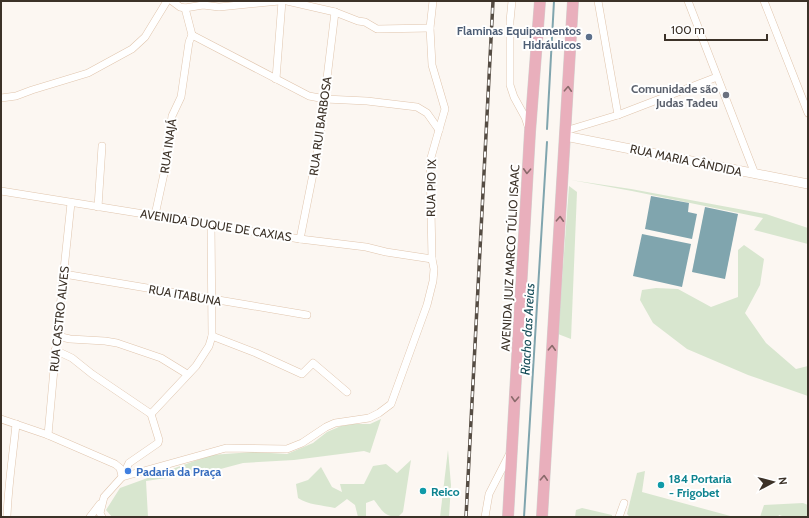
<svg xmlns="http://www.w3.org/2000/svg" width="809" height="518" viewBox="0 0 809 518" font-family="Cabin,sans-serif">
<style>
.green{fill:#d8e6cf}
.water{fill:#80a5ae}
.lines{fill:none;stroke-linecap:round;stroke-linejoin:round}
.stream{stroke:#80a5ae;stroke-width:2}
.minor-casing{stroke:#e0c5ad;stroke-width:8}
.tertiary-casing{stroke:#e0c5ad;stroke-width:10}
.primary-casing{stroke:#d4d2d0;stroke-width:12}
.minor{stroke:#fff;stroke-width:7}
.tertiary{stroke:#fff;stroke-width:9}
.primary{stroke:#e9afbc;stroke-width:11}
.rail-casing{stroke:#554c43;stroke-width:3.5}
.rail{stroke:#fff;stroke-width:2;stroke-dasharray:6;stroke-linecap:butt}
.oneway{stroke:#8a6a6b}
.service-dot{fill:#5c6f8a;stroke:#fff;stroke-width:1.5}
.worship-dot{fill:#6b7280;stroke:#fff;stroke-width:1.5}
.shop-dot{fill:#3f7fe0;stroke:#fff;stroke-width:1.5}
.culture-dot{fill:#0f9aa8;stroke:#fff;stroke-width:1.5}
.labels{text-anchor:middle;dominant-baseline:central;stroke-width:4;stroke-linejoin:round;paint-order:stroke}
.service-label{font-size:12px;font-weight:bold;fill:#4e5e75;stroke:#fff;text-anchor:end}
.worship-label{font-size:12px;font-weight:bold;fill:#5b616d;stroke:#fff;text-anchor:end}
.street-label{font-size:12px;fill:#3c3228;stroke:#fff}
.shop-label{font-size:12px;font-weight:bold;fill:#366cbe;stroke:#fff;text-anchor:start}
.culture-label{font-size:12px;font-weight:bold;fill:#0d838f;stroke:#fff;text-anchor:start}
.water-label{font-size:13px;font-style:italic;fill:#184e59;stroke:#fff}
</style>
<rect width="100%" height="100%" fill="#fcf7f2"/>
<g class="green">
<path d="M571 180 631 189 766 214 808 228V244L754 230 763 218 632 191Z"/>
<path d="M569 186 577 192 571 339 558 334Z"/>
<path d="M744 245 764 259 760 285 745 313 766 343 796 369 808 366V396L748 375 687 349 653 323 640 300 642 290 656 288 678 289 711 307 738 297V250Z"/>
<path d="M381 419 370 453 364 451 294 460 243 463 213 471 146 481 148 517H112L106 510 120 488 211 455 253 452 287 454 313 443 327 432 341 426 353 424H370Z"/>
<path d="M448 450 451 485 449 517H440Z"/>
<path d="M411 460 403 512 398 517C384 517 382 510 374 500L366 503V517H358L355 505 347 499 335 508C322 505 308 505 298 498L296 484 308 480 321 467 332 487 342 492 340 484H364L373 466 386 464 397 473Z"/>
<path d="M645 471 642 492 734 517H630L627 514 637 473Z"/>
<path d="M803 503 808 505V517H785L779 515 778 517H760L764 505Z"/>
<path d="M582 508 612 515V517H575L576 510Z"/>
</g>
<g class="water">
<path d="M651 196 689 203 688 212 697 214 692 239 645 229Z"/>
<path d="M705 207 738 214 725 279 692 272Z"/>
<path d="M642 234 691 244 682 287 633 276Z"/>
</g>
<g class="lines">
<g class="stream">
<path d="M547 129 554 1"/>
<path d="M524 517 547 142"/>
</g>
<g class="minor-casing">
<g id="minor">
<path d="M172 1 180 7 185 8 203 5 219 7 279 1"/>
<path d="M287 1 335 12 358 21 365 22 377 29 430 28"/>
<path d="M512 1 510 21V85L514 97 525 117 528 126"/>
<path d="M598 1 618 115"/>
<path d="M688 1 755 174"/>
<path d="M764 1 808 113"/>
<path d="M192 35 309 96 325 99 367 101 417 107 427 113 439 130"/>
<path d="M276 79 282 1"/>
<path d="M1 98 16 96 32 90 88 73 132 49 145 37 167 1"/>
<path d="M565 131 618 115 717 77"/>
<path d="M1 191 300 239 366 247 386 252 432 259"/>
<path d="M98 207 102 146"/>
<path d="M155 215 165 169 172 116 181 97 189 42 192 35 185 8"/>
<path d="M300 239 319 144 335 12"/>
<path d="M64 274 307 315"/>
<path d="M57 336 70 339 105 341 117 343 161 358 187 374"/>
<path d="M212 336 256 353 302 374 313 363 347 392"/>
<path d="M55 350 72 358 92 374 151 414 159 440 158 443 129 463 122 477"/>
<path d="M151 414 196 366 209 346 212 336 211 224"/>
<path d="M1 419 48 435 115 464 120 468 122 476"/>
<path d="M48 435 57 336 71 203"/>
<path d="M7 517C8 486 13 455 16 424"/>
<path d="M90 517 100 504"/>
<path d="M102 517 100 513 104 497 122 477 226 448 287 449 302 443 326 427 335 423 369 418 379 413 391 404 427 305 433 281 434 269 432 259 430 161 445 109 432 65 430 28 433 1"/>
<path d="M485 517 489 494 510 453"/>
<path d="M619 517 624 503"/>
</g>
</g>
<g class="tertiary-casing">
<path id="tertiary" d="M565 136 808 184"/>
</g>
<g class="primary-casing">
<g id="primary">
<path d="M508 517 530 132 540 1"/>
<path d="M542 517 573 1"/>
</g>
</g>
<use href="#minor" class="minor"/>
<use href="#tertiary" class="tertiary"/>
<use href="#primary" class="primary"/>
<g class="rail-casing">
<path id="rail" d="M466 517 493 1"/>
</g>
<use href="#rail" class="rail"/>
</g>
<defs><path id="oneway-chevron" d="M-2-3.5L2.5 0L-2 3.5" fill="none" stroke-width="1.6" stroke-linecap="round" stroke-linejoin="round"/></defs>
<g class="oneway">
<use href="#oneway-chevron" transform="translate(568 89) rotate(-87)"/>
<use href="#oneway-chevron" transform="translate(527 171) rotate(93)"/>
<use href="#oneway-chevron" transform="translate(560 219) rotate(-87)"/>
<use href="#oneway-chevron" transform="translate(552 348) rotate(-87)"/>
<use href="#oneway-chevron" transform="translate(515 399) rotate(93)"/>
<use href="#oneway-chevron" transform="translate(544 478) rotate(-87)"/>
</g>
<circle class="service-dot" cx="589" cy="37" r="4"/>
<circle class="worship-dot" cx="726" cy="95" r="4"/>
<circle class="shop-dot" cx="128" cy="471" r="4"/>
<g class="culture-dot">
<circle cx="661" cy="485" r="4"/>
<circle cx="423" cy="491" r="4"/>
</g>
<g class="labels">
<g class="service-label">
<text x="581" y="30">Flaminas Equipamentos<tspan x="581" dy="14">Hidráulicos</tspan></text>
</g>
<g class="worship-label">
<text x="718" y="88">Comunidade são<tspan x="718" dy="14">Judas Tadeu</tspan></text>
</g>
<g class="street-label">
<text transform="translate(320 126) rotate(-82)">RUA RUI BARBOSA</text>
<text transform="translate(168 146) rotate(-82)">RUA INAJÁ</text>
<text transform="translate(686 160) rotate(12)">RUA MARIA CÂNDIDA</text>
<text transform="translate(431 188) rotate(-89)">RUA PIO IX</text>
<text transform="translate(216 225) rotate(9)">AVENIDA DUQUE DE CAXIAS</text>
<text transform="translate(510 258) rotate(-87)">AVENIDA JUIZ MARCO TÚLIO ISAAC</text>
<text transform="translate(185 295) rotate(10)">RUA ITABUNA</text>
<text transform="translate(59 319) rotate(-84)">RUA CASTRO ALVES</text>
</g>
<g class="shop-label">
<text x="136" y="471">Padaria da Praça</text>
</g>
<g class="culture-label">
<text x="669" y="478">184 Portaria<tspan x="669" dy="14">- Frigobet</tspan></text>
<text x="431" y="491">Reico</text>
</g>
<g class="water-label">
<text transform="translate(527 329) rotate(-87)">Riacho das Areias</text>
</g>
</g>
<rect width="809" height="518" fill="none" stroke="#3c3228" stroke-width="4"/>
<g transform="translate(773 482) rotate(83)" stroke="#ffffff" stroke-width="3" paint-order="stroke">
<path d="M0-3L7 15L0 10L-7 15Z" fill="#3c3228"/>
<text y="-6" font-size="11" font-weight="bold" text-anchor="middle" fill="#3c3228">N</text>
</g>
<path d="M665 34v6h102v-6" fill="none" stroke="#3c3228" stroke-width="2"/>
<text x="671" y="34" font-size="12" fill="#3c3228" stroke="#ffffff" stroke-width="3" paint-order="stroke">100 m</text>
</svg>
